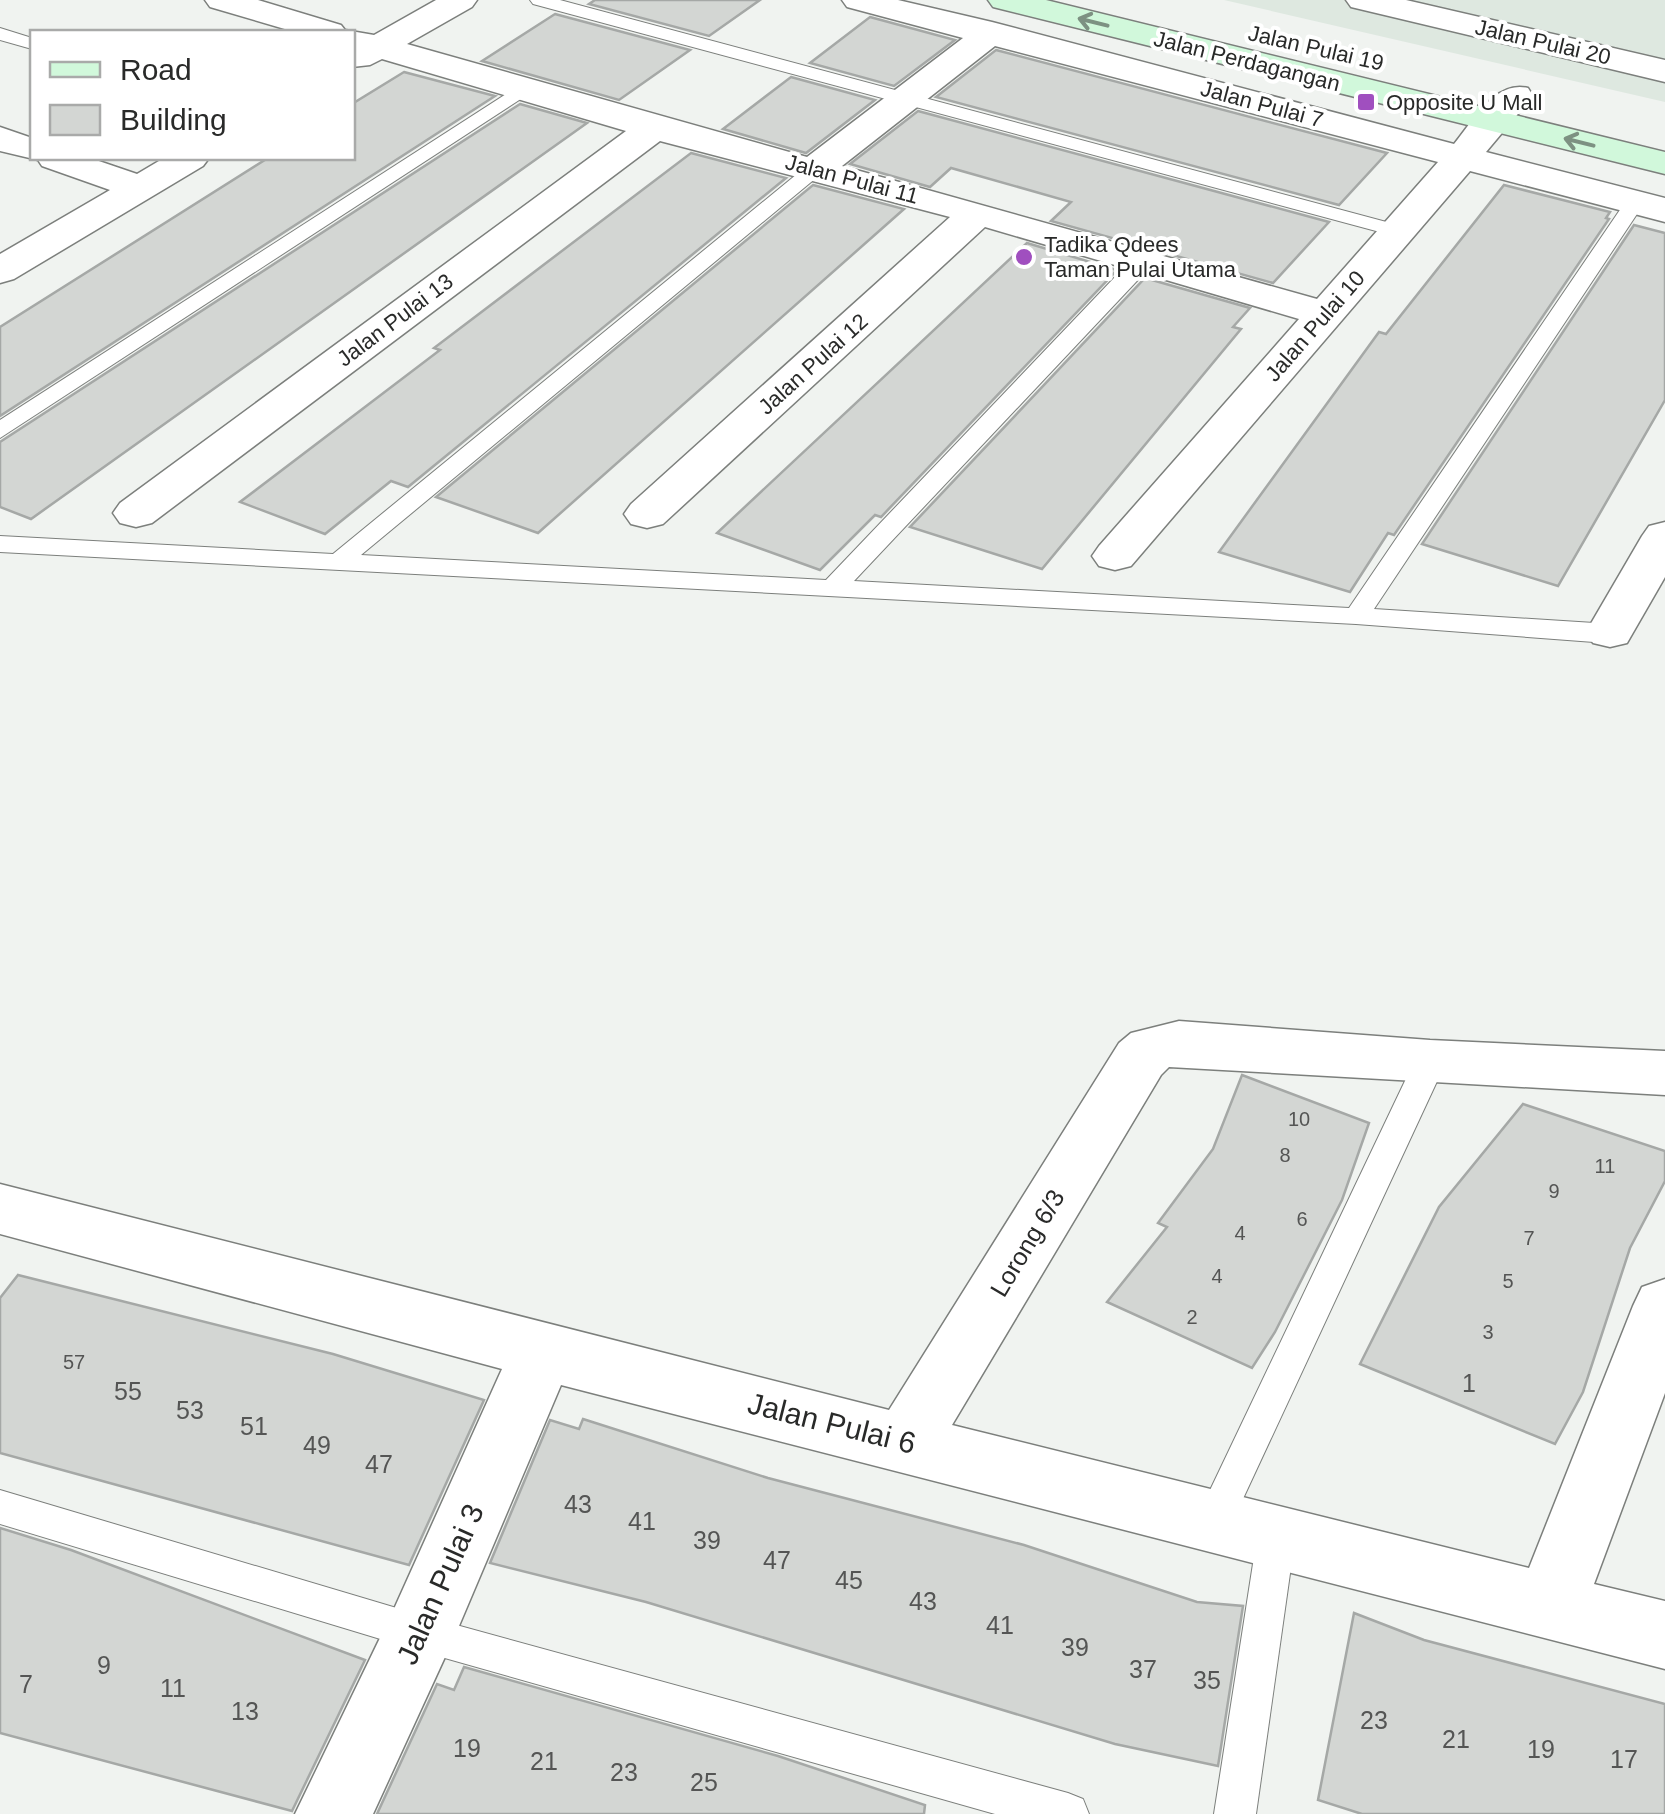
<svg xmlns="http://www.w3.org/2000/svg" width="1665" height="1814" viewBox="0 0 1665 1814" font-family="Arial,sans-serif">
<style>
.built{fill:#dee8e0}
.building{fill:#d3d6d3;stroke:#a5a8a6;stroke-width:2.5}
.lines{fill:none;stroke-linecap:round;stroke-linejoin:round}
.lane-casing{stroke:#7c7f7c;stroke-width:2}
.street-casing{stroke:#7c7f7c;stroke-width:3}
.secondary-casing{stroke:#7c7f7c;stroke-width:3}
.lane{fill:#fff;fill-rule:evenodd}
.street{fill:#fff;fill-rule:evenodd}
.secondary{fill:#d1f8db;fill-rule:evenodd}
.oneway{stroke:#7d9182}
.poi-dot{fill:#a04fbf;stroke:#fff;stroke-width:4}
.labels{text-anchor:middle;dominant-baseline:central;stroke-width:8;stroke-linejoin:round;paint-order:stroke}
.number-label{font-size:20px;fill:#545554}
.far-street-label{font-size:22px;fill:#292a29;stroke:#fff}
.far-poi-label{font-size:22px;fill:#292a29;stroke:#fff;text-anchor:start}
.street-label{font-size:25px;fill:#292a29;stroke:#fff}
.near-number-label{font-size:25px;fill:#545554}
.near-street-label{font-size:30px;fill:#292a29;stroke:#fff}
</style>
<rect width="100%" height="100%" fill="#f0f3f0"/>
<path class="built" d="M1224 0H1665V102Z"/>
<g class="building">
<path d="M595 0H760L709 36 589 4Z"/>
<path d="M555 14 690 50 619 100 482 61Z"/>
<path d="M870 17 955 40 894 86 810 63Z"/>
<path d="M996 50 1387 153 1339 205 936 97Z"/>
<path d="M404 72 495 96 0 416V327L268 158H352V104Z"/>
<path d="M791 77 875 100 806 153 723 129Z"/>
<path d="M520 104 587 123 31 519 0 507V442Z"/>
<path d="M918 111 1329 222 1273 283 1051 221 1071 202 951 168 930 187 850 164Z"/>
<path d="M691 153 786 178 408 487 391 481 325 534 240 502 440 350 434 348Z"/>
<path d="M813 185 904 209 538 533 436 497Z"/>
<path d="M1504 185 1610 212 1606 218 1609 219 1394 535 1388 533 1350 592 1219 552 1379 332 1386 334Z"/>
<path d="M1634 225 1665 233V400L1558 586 1422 544Z"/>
<path d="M1027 243 1117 270 881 517 875 515 820 570 717 533Z"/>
<path d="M1145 278 1250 308 1233 327 1241 329 1042 569 910 527Z"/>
<path d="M1242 1075 1369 1123 1342 1200 1275 1332 1252 1368 1107 1302 1167 1227 1158 1223 1213 1149Z"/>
<path d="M1523 1104 1665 1151V1181L1630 1248 1583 1392 1555 1444 1360 1364 1439 1207Z"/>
<path d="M18 1275 333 1354 484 1400 409 1565 0 1453V1298Z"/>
<path d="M583 1419 768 1478 1024 1545 1197 1602 1243 1606 1218 1766 1115 1744 646 1602 490 1563 550 1420 579 1429Z"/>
<path d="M0 1528 71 1550 365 1660 292 1811 0 1733Z"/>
<path d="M1354 1613 1424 1640 1665 1704V1814H1362L1318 1800Z"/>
<path d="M464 1667 778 1756 925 1805 924 1814H377L437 1684 454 1690Z"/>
</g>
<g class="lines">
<g class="lane-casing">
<g id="lane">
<path d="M530 0H560L1405 227 1409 231 1398 237 1391 235 533 4Z"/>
<path d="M0 28 32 38V49L0 40Z"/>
<path d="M523 83 530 85V93L0 438V420Z"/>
<path d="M815 163 822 165V173L361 555 826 580 1135 256 1143 255 1154 261 1151 266 854 581 1349 608 1628 198 1635 196 1645 202 1374 609 1610 624 1623 632 1619 638 1594 642 1356 624 0 552V536L333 554 808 165Z"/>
<path d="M1430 1050 1441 1053 1446 1062 1228 1531 1215 1536 1202 1531 1196 1519 1202 1507 1414 1062 1419 1053Z"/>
<path d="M0 1490 420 1615 1068 1793 1083 1799 1089 1814H995L420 1651 0 1524Z"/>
<path d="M1276 1521 1290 1526 1295 1538 1256 1814H1214L1257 1538 1262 1526Z"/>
</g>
</g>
<g class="street-casing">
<g id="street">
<path d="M205 0H258L341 25 345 30 374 35 436 0H477L472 7 407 44 807 157 963 38 847 7 842 0H898L992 22 1454 144C1473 121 1495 80 1528 88L1533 96 1486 152 1665 198V222L1470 171 1131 566 1115 570 1099 566 1092 556 1099 546 1299 319 985 227 663 524 647 528 631 524 624 514 631 504 950 217 660 141 152 523 136 527 120 523 113 513 120 503 626 131 382 59 370 65 352 67V32H295L210 7ZM995 46 1438 162 1317 299 842 166Z"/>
<path d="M1346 0H1406L1665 60V82L1351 7Z"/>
<path d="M0 127 32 138V158H90L137 174 164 158H209L203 166 14 279 0 283V254L110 190 42 166 38 160 0 151Z"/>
<path d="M1665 522V577L1627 643 1610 647 1593 643 1586 632 1642 536 1649 526Z"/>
<path d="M1179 1021 1430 1040 1665 1051V1095L1169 1067 1161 1075 952 1425 1529 1568 1633 1306 1642 1287 1665 1279V1393L1594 1584 1665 1601V1669L561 1385 456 1633 373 1814H295L394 1609 502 1369 0 1234V1184L889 1410 1119 1043 1131 1033Z"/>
</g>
</g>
<g class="secondary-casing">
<path id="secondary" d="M988 0H1046L1665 152V174L993 7Z"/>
</g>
<use href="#lane" class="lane"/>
<use href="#street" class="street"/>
<use href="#secondary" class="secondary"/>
</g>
<defs><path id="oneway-shaft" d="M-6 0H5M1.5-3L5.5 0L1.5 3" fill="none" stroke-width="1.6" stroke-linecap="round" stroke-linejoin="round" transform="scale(2.5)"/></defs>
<g class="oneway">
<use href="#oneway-shaft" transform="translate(1093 22) rotate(-166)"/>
<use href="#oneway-shaft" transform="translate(1579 142) rotate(-166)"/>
</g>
<g class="poi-dot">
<rect x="1356" y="92" width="20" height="20" rx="5"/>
<circle cx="1024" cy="257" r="10"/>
</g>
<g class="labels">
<g class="number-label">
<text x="1299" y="1119">10</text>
<text x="1285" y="1155">8</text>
<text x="1605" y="1166">11</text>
<text x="1554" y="1191">9</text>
<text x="1302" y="1219">6</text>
<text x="1240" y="1233">4</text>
<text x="1529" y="1238">7</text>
<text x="1217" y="1276">4</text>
<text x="1508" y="1281">5</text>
<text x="1192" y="1317">2</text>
<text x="1488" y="1332">3</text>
<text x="74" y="1362">57</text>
</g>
<g class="far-street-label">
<text transform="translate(1543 42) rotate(13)">Jalan Pulai 20</text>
<text transform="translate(1316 48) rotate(13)">Jalan Pulai 19</text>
<text transform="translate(1247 61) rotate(14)">Jalan Perdagangan</text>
<text transform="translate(1262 104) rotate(15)">Jalan Pulai 7</text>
<text transform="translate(852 179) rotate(15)">Jalan Pulai 11</text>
<text transform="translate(395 320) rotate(-37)">Jalan Pulai 13</text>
<text transform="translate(1315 326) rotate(-49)">Jalan Pulai 10</text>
<text transform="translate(813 364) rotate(-42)">Jalan Pulai 12</text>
</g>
<g class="far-poi-label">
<text x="1386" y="102">Opposite U Mall</text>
<text x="1044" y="244">Tadika Qdees<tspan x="1044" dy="25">Taman Pulai Utama</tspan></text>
</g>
<g class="street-label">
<text transform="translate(1027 1243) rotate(-59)">Lorong 6/3</text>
</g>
<g class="near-number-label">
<text x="1469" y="1383">1</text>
<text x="128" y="1391">55</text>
<text x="190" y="1410">53</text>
<text x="254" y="1426">51</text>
<text x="317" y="1445">49</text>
<text x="379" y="1464">47</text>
<text x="578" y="1504">43</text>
<text x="642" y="1521">41</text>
<text x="707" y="1540">39</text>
<text x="777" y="1560">47</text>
<text x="849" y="1580">45</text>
<text x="923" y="1601">43</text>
<text x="1000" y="1625">41</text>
<text x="1075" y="1647">39</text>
<text x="104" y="1665">9</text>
<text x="1143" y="1669">37</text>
<text x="1207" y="1680">35</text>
<text x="26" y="1684">7</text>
<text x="173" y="1688">11</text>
<text x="245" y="1711">13</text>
<text x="1374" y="1720">23</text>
<text x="1456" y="1739">21</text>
<text x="467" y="1748">19</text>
<text x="1541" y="1749">19</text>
<text x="1624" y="1759">17</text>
<text x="544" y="1761">21</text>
<text x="624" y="1772">23</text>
<text x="704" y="1782">25</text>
</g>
<g class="near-street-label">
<text transform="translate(832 1423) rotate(14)">Jalan Pulai 6</text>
<text transform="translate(440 1584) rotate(-66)">Jalan Pulai 3</text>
</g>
</g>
<rect x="30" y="30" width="325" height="130" fill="#ffffff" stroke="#a9aaa9" stroke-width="2.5"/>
<rect x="50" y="62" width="50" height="15" fill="#d1f8db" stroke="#a9aaa9" stroke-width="2.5"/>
<text x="120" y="80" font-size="30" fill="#292a29">Road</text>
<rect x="50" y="105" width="50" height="30" fill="#d3d6d3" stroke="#a9aaa9" stroke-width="2.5"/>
<text x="120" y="130" font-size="30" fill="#292a29">Building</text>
</svg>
